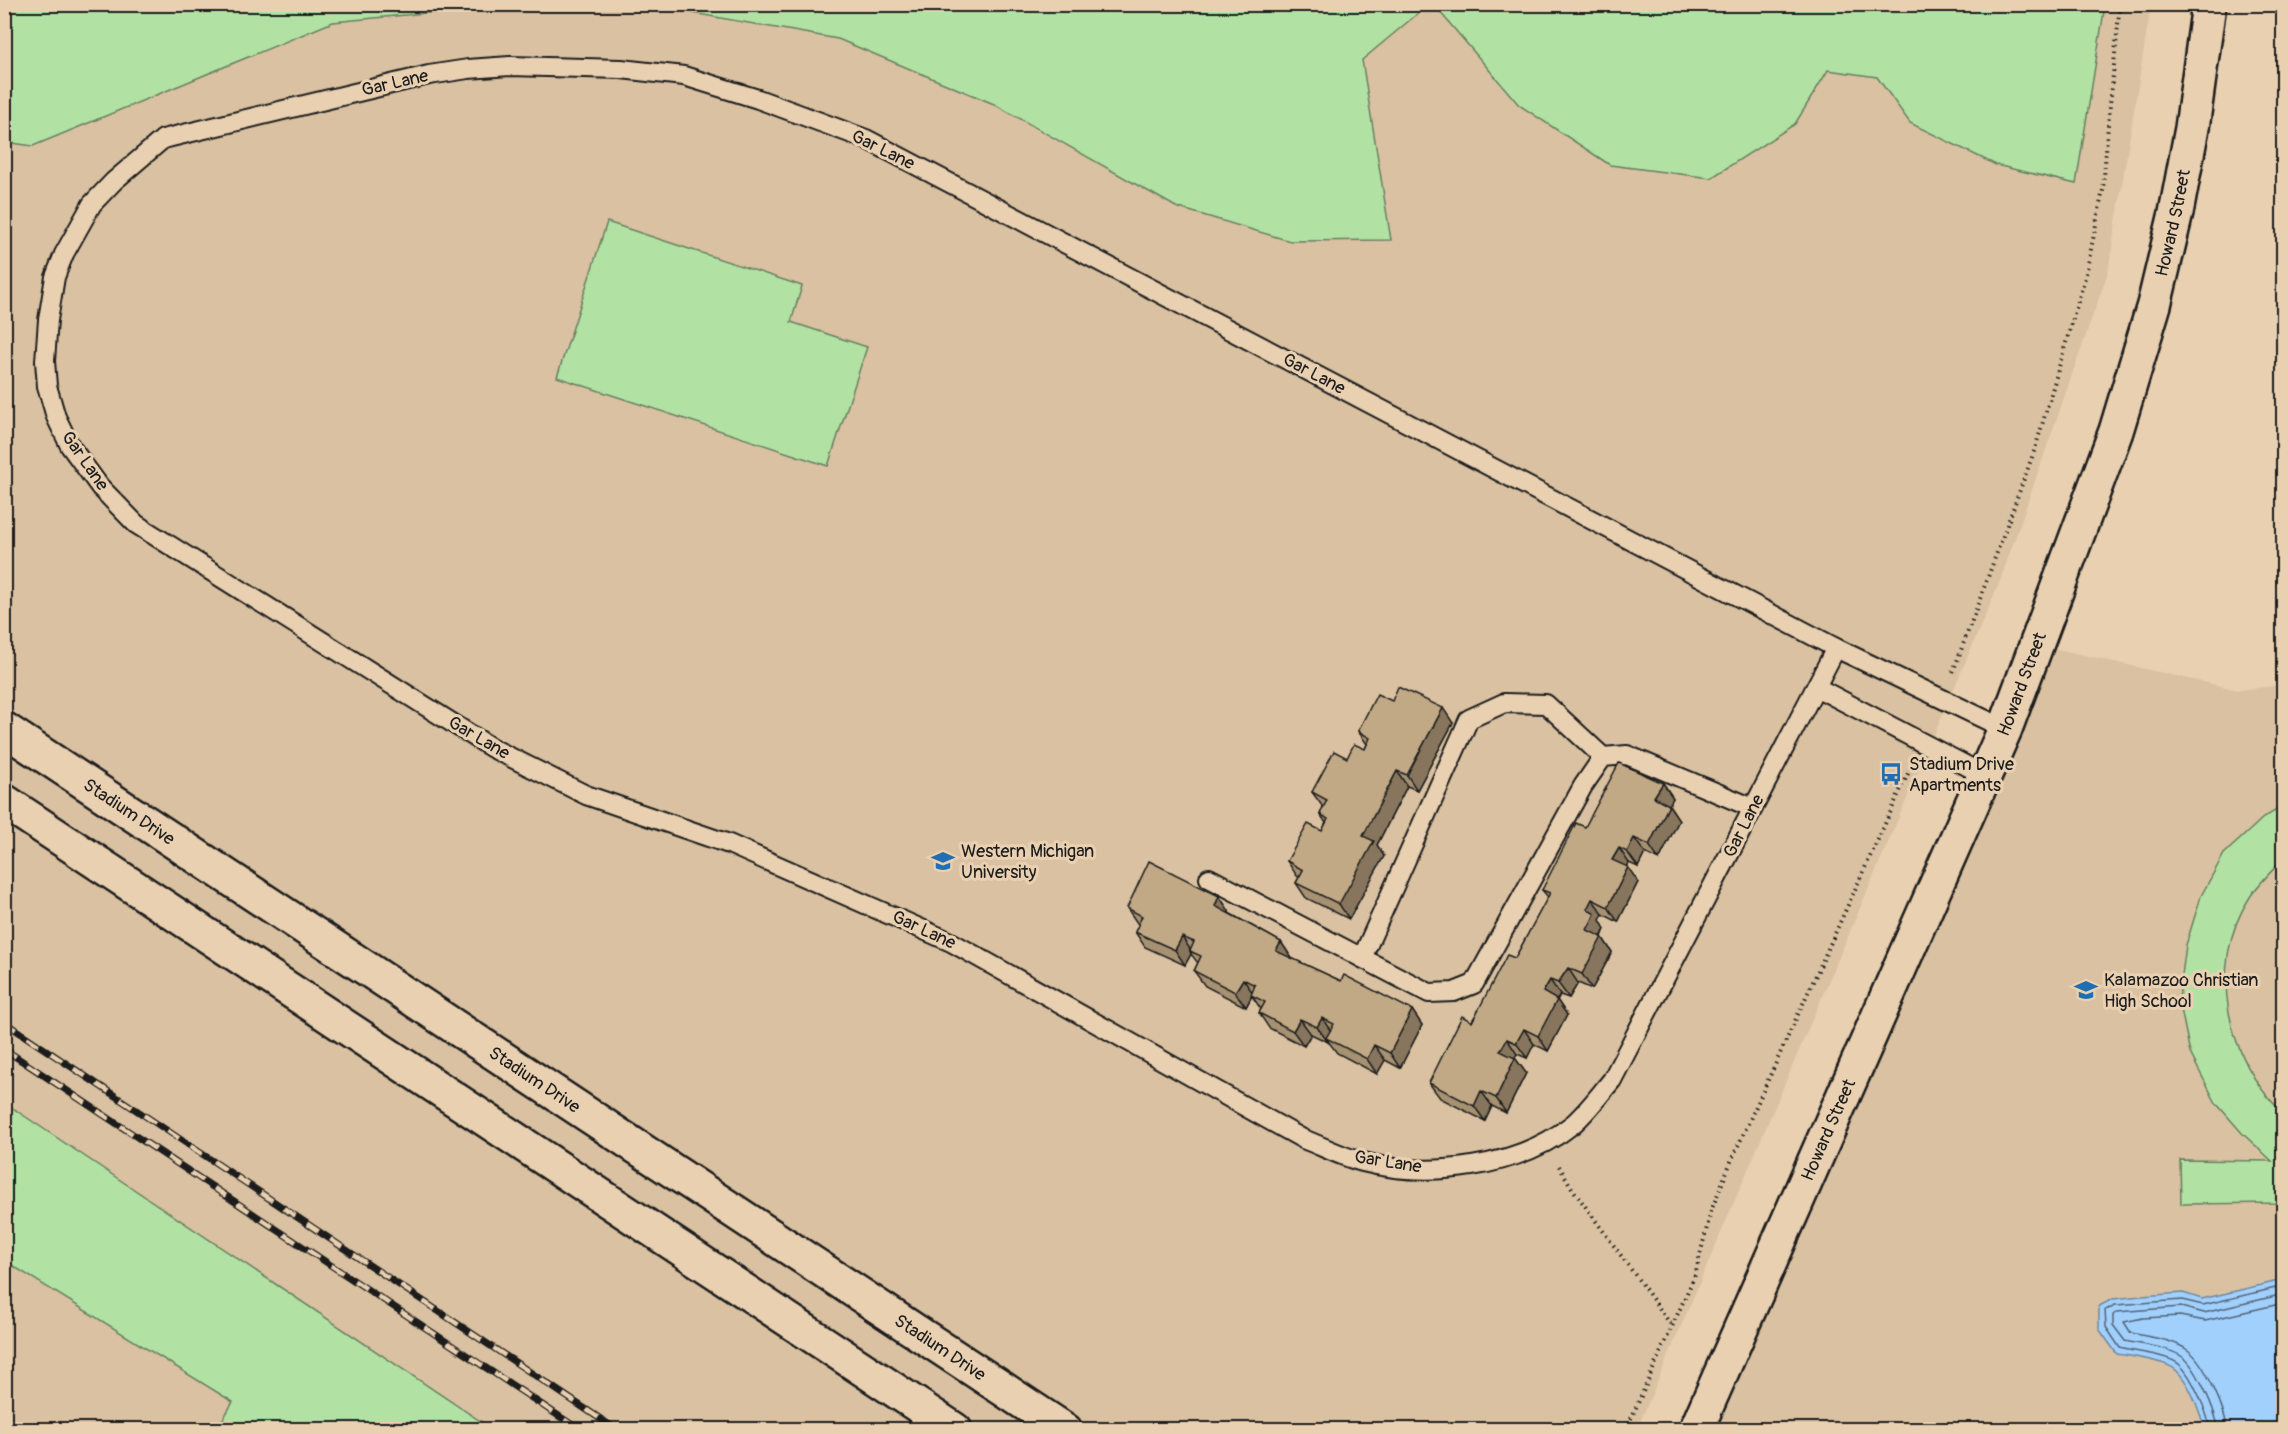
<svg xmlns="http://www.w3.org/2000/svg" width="2288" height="1434" viewBox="0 0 2288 1434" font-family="Pangolin,sans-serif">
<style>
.built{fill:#d9c1a1}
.green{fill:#b1e2a3;stroke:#667f60;stroke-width:1.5}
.water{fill:#a1d0fd;stroke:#6c88a3;stroke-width:1.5}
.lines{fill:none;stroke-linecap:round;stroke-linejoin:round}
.shore{stroke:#516476;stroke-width:1.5}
.lane-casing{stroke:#1c1c1c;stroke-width:22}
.secondary-casing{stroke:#1c1c1c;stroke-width:38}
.primary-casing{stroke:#1c1c1c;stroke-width:38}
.path{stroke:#1c1c1c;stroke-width:4;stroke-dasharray:1.5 4.5;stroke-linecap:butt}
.lane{stroke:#e9d0b1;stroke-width:18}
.secondary{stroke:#e9d0b1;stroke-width:33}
.primary{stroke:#e9d0b1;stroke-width:33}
.rail-casing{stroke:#1c1c1c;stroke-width:7}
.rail{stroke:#e9d0b1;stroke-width:4.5;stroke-dasharray:14;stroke-linecap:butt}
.wall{fill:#a69172;stroke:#1c1c1c;stroke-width:1.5}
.shaded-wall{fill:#87765d;stroke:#1c1c1c;stroke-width:1.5}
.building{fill:#c1a985;stroke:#1c1c1c;stroke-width:1.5}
.labels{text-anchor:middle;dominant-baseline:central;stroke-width:6;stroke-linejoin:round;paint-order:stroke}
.street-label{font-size:18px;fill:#1c1c1c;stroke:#e9d0b1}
.poi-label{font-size:18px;fill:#1c1c1c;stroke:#e9d0b1;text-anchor:start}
</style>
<rect width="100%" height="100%" fill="#e9d0b1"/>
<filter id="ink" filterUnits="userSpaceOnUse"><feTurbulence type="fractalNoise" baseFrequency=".0167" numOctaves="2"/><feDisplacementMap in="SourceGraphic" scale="12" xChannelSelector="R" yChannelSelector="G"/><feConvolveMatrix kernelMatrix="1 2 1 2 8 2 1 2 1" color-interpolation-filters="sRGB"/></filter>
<g filter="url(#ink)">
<g class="built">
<path d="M5 5H2151L2108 272 2000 581 1637 1429 5 1430Z"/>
<path d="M2035 644 2238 690 2283 685V1429L1696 1430Z"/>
</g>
<g class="green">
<path d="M5 4H508V5L333 22 33 146 5 142Z"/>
<path d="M648 5 1428 4V5L1362 60 1391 240 1290 241 1176 207 994 104 838 39Z"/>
<path d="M1434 5 2105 4V5L2076 184 1996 165 1910 123 1877 77 1828 70 1795 124 1711 178 1610 165 1519 105Z"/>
<path d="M607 222 802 286 791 322 867 347 828 466 557 377Z"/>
<path d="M2283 806V859C2272 871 2259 883 2250 897 2206 964 2226 1060 2283 1113V1203L2181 1204 2180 1160 2272 1161 2242 1133 2216 1103 2190 1053 2179 999 2186 945 2201 896 2224 854 2263 818Z"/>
<path d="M5 1103 492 1429H217L233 1402 5 1261Z"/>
</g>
<path class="water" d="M2283 1280V1429H2205C2199 1411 2191 1384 2176 1370 2167 1361 2130 1356 2117 1354L2099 1329V1306L2113 1299 2141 1296 2183 1293 2202 1299Z"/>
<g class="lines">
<g class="shore">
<path d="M2210 1430C2208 1413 2192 1376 2180 1365 2170 1355 2134 1352 2120 1348L2106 1327 2105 1310 2115 1305 2182 1300 2203 1305 2284 1286"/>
<path d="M2218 1430C2217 1413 2197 1368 2184 1358 2170 1347 2142 1345 2125 1341L2113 1325V1315L2117 1312 2181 1307 2204 1313 2284 1294"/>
<path d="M2227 1430C2226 1410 2204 1362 2189 1351 2173 1339 2149 1337 2131 1333L2124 1322 2143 1318 2180 1316 2205 1321 2284 1303"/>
</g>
<g class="lane-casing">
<g id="lane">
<path d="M510 66 621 69 684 76 758 99 866 139 1836 648 1612 1080C1600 1094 1587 1112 1573 1124 1519 1168 1429 1179 1363 1162 1342 1157 1322 1146 1303 1139L951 942 729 844 586 795 492 748 136 524 100 487 70 446 56 417 47 386 45 361 48 320 55 277 64 254 92 204 114 181 163 139 429 75 468 69Z"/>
<path d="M1836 648 2005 729"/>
<path d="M1816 687 1984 775"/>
<path d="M1209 878 1429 993 1454 992 1474 984 1583 786 1603 757 1627 755 1753 808"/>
<path d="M1362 958 1469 719 1504 703 1546 704 1603 757"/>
</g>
</g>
<g class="secondary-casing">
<g id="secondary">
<path id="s1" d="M1696 1430 2005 729 2116 431 2154 305 2176 213 2192 128 2209 4"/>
</g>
</g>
<g class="primary-casing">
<g id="primary">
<path id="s2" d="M4 729 1065 1430"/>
<path d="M4 801 955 1430"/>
</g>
</g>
<g class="path">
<path d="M1953 672 2035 449 2086 274 2103 190 2108 125 2120 4"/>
<path d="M1559 1166 1572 1188 1672 1326"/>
<path d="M1626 1430 1695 1275 1711 1211 1732 1159 1911 767"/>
</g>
<use href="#lane" class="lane"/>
<use href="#secondary" class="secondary"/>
<use href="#primary" class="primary"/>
<g class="rail-casing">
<g id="rail">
<path d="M4 1022 617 1430"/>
<path d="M4 1049 580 1430"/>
</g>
</g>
<use href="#rail" class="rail"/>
</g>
<g class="wall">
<path d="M1392 701 1453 723 1417 790 1407 786 1377 845 1384 856 1349 919 1306 898 1296 883 1299 877 1297 876 1287 861 1322 831 1326 823 1320 814 1323 807 1312 792 1347 758 1365 749 1367 744 1358 731Z"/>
<path d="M1663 783 1673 798 1669 805 1679 820 1659 860 1645 853 1638 867 1629 863 1627 867 1638 882 1618 922 1603 914 1600 920 1605 929 1602 937 1612 952 1592 989 1578 983 1569 998 1560 995 1557 1000 1567 1015 1548 1051 1534 1044 1527 1058 1517 1054 1515 1058 1526 1073 1506 1113 1492 1106 1485 1121 1440 1098 1429 1083 1515 958 1548 897 1542 890 1585 827Z"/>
<path d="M1219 896 1229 911V913L1281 942 1291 957V958L1341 981 1412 1010 1422 1025 1400 1068 1385 1060 1377 1074 1337 1053 1328 1041V1042L1311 1034 1304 1046 1269 1028 1259 1013 1261 1009 1252 996 1246 1007 1205 986 1194 971 1198 963 1191 954 1185 965 1145 947 1135 932 1139 924 1137 923 1127 908Z"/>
</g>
<g class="shaded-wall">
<path d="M1443 708 1453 723 1417 790 1407 775Z"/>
<path d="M1397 771 1407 786 1377 845 1384 856 1349 919 1339 904 1363 836Z"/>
<path d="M1663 783 1673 798 1665 812 1654 797Z"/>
<path d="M1669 805 1679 820 1659 860 1649 845Z"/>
<path d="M1634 838 1645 853 1638 867 1627 852Z"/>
<path d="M1619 848 1629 863 1623 875 1612 860Z"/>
<path d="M1628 867 1638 882 1618 922 1608 907Z"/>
<path d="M1219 896 1229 911 1226 921 1215 906Z"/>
<path d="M1592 899 1603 914 1600 920 1605 929 1600 939 1602 937 1612 952 1592 989 1582 974 1587 930V909Z"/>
<path d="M1182 937 1192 952 1190 951 1191 954 1185 965 1175 950Z"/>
<path d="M1281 942 1291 957 1287 966 1276 951Z"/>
<path d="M1568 968 1578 983 1569 998 1558 983Z"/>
<path d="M1243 979 1253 993 1246 1007 1235 992Z"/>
<path d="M1550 980 1560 995 1557 1000 1567 1015 1548 1051 1538 1036 1543 992Z"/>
<path d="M1412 1010 1422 1025 1400 1068 1390 1053Z"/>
<path d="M1322 1018 1332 1033 1326 1038 1328 1041V1042L1317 1027Z"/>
<path d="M1300 1019 1311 1034 1304 1046 1293 1031Z"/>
<path d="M1524 1029 1534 1044 1527 1058 1516 1043Z"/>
<path d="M1507 1039 1517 1054 1510 1066 1500 1051Z"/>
<path d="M1374 1045 1385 1060 1377 1074 1367 1059Z"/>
<path d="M1515 1058 1526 1073 1506 1113 1496 1098Z"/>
<path d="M1481 1091 1492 1106 1485 1121 1474 1106Z"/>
</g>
<g class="building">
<path d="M1398 687 1443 708 1407 775 1397 771 1363 836 1374 841 1339 904 1296 883 1303 870 1287 861 1308 824 1322 831 1328 819 1320 814 1327 800 1312 792 1334 751 1347 758 1354 744 1365 749 1370 738 1358 731 1377 694 1392 701Z"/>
<path d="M1619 763 1663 783 1654 797 1669 805 1649 845 1634 838 1627 852 1619 848 1612 860 1628 867 1608 907 1592 899 1587 909 1595 914 1587 930 1602 937 1582 974 1568 968 1558 983 1550 980 1543 992 1557 1000 1538 1036 1524 1029 1516 1043 1507 1039 1500 1051 1515 1058 1496 1098 1481 1091 1474 1106 1429 1083 1462 1016 1472 1022 1507 955 1515 958 1550 893 1542 890 1576 823 1585 827Z"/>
<path d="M1149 861 1219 896 1215 906 1281 942 1276 951 1341 981 1344 975 1412 1010 1390 1053 1374 1045 1367 1059 1326 1038 1334 1024 1322 1018 1317 1027 1300 1019 1293 1031 1259 1013 1265 1002 1251 995 1255 985 1243 979 1235 992 1194 971 1201 956 1190 951 1194 942 1182 937 1175 950 1135 932 1142 916 1127 908Z"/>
</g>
</g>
<defs>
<g id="bus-bare" transform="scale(1.8)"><path d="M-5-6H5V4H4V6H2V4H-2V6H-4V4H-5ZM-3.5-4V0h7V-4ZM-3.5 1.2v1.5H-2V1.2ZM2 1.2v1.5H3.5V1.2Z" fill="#1f6fb2" stroke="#e9d0b1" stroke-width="2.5" paint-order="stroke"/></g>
<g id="university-bare" transform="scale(1.8)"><path d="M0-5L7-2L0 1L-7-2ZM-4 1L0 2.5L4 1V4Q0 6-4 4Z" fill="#1f6fb2" stroke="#e9d0b1" stroke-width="2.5" paint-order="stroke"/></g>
<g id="school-bare" transform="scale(1.8)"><path d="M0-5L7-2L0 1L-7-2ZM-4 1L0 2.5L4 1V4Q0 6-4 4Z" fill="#1f6fb2" stroke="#e9d0b1" stroke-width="2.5" paint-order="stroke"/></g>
</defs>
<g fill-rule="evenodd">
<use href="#bus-bare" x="1891" y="774"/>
<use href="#university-bare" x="943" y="861"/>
<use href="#school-bare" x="2086" y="990"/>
</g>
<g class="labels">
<g class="street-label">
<text transform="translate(395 83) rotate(-13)">Gar Lane</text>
<text transform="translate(883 150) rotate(26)">Gar Lane</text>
<text stroke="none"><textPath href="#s1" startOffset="1300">Howard Street</textPath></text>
<text transform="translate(1314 374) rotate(28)">Gar Lane</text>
<text transform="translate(85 461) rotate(55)">Gar Lane</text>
<text stroke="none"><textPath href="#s1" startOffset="814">Howard Street</textPath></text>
<text transform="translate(479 738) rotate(30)">Gar Lane</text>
<text stroke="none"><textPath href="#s2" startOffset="150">Stadium Drive</textPath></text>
<text transform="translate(1744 826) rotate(-63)">Gar Lane</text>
<text transform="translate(924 930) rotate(25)">Gar Lane</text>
<text stroke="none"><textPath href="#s2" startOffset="636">Stadium Drive</textPath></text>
<text stroke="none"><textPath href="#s1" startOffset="328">Howard Street</textPath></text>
<text transform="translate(1388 1162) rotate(9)">Gar Lane</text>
<text stroke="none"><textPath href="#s2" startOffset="1122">Stadium Drive</textPath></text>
</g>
<g class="poi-label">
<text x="1909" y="764">Stadium Drive<tspan x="1909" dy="21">Apartments</tspan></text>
<text x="961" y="851">Western Michigan<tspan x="961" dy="21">University</tspan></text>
<text x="2104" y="980">Kalamazoo Christian<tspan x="2104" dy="21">High School</tspan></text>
</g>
</g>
<rect width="2288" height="1434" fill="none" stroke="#e9d0b1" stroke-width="24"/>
<rect x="12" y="12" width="2264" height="1410" fill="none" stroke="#1c1c1c" stroke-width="2" filter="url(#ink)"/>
</svg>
